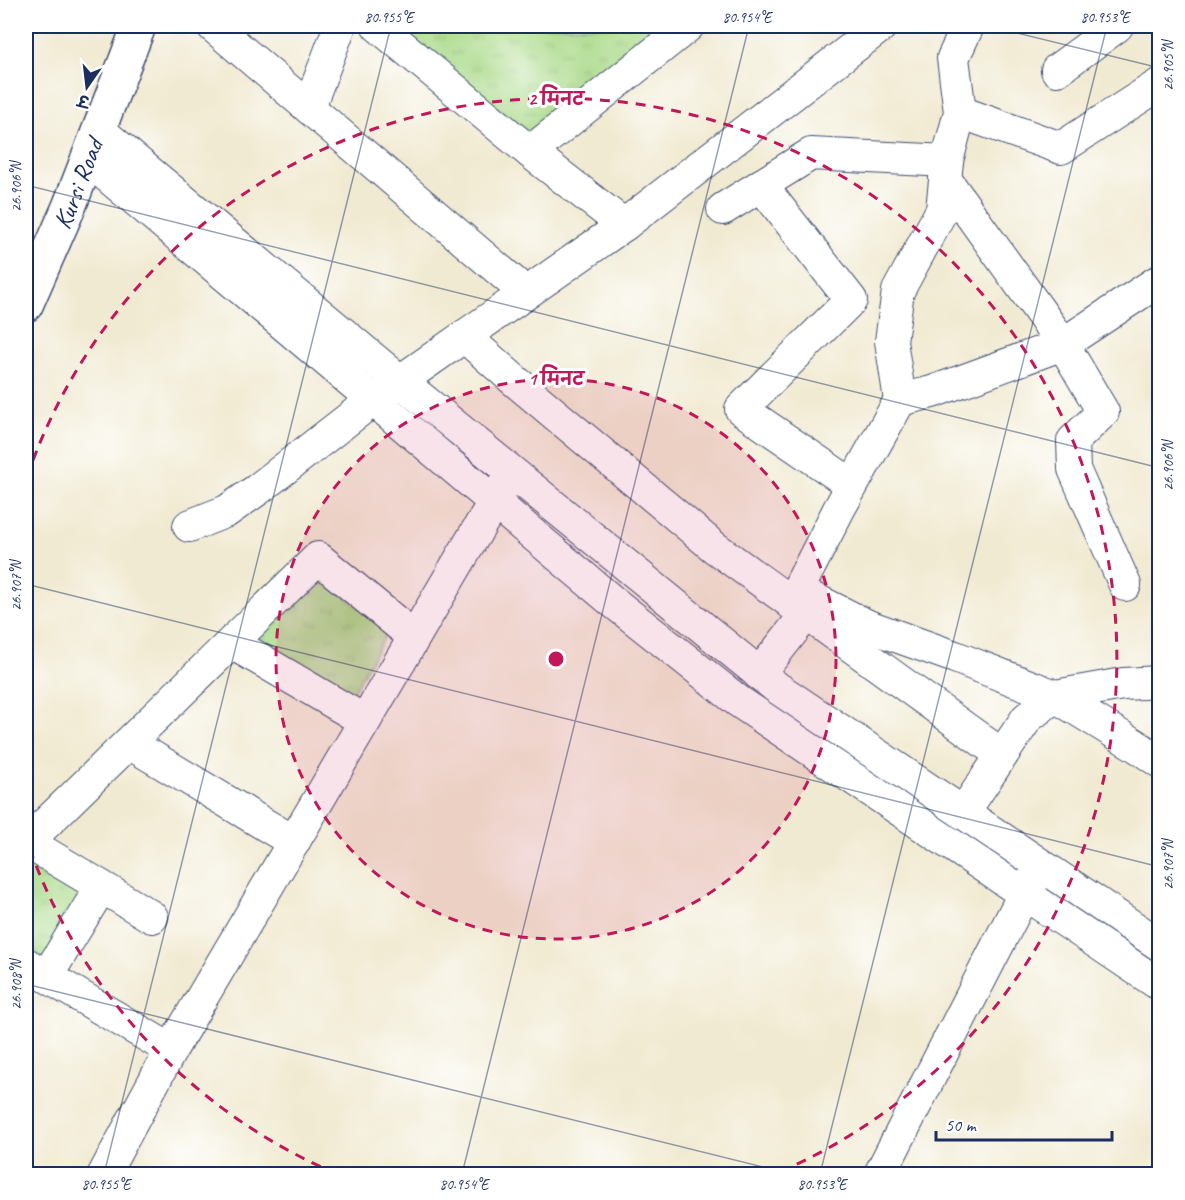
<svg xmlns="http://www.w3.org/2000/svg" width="1185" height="1200" viewBox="0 0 1185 1200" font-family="Caveat,'Playpen Sans Deva',sans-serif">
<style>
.grass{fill:url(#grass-tufts);stroke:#628472;stroke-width:1.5}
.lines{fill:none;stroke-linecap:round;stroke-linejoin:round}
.minor-casing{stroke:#3b4b6f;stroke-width:34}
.major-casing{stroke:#3b4b6f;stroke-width:36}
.minor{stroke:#fff;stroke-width:32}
.major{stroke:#fff;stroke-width:33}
.ticks{fill:none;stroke:#1b2f5e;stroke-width:1.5;stroke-opacity:0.45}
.ring{fill:none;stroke:#c2185b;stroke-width:3;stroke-dasharray:10 8}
.labels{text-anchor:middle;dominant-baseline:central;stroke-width:6;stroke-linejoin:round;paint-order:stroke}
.street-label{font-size:26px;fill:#1b2f5e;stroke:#fff}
.centre{fill:#c2185b;stroke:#fff;stroke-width:3}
.ring-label{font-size:18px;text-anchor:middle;font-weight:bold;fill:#c2185b;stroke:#fff;stroke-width:6;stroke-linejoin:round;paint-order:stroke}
.neatline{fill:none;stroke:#1b2f5e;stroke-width:2}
.ticks-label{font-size:15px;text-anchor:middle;fill:#1b2f5e}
</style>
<defs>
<pattern id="grass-tufts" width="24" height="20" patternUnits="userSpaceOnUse" patternTransform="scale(1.5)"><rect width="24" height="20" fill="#a9d987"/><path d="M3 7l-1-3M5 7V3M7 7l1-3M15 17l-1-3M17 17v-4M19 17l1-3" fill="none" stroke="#91bb77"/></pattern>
</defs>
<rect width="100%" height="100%" fill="#fff"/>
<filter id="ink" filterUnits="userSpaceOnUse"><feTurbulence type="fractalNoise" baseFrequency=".0167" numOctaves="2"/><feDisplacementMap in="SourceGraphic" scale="12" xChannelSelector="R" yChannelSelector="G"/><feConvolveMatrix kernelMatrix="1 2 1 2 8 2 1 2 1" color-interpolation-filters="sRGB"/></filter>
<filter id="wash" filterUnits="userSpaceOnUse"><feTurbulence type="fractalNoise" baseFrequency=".008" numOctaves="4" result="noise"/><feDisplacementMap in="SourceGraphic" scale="24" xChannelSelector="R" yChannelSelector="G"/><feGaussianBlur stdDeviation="1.35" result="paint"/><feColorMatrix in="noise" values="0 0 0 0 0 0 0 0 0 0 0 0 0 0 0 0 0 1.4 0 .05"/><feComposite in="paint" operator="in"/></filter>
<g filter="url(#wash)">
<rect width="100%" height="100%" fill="#f1ead2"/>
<g class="grass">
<path d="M397 26H671L533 139Z"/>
<path d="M320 575 388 631 350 697 255 643Z"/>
<path d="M26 856 89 892 47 961 26 948Z"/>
</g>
</g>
<g filter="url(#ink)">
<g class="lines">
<g class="minor-casing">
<g id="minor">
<path d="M213 26 526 293"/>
<path d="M378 26 530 152 624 225"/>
<path d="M1057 70 1117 26"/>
<path d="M309 107 340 26"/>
<path d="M960 112 1061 148 1160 84"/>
<path d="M99 130 400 381 776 687 1160 945"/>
<path d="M530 152 688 26"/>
<path d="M87 159 612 601 738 701 1160 985"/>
<path d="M945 179 1063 344 1103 412 1073 441 1074 469 1125 585"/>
<path d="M761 185 851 300 741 409 852 485"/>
<path d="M723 209 811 154 947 161"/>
<path d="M464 336 514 380 714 547 1002 755"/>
<path d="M900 400 932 392 1063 344 1157 282"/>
<path d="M189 526 227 511 257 490 373 400 624 225 881 26"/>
<path d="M814 599 868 626 955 657 1055 696 1123 684 1160 682"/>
<path d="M791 603 839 509 900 400 891 341 898 291 942 210 947 161 960 112 953 58 968 26"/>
<path d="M232 643 365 721"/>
<path d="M759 674 807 613"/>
<path d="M129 743 294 842"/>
<path d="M963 813 1027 718 1055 696 1135 745 1160 762"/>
<path d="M27 842 152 917"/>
<path d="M26 843 318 558 414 637"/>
<path d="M26 964 171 1050"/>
<path d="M47 976 101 887"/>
<path d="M104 1174 171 1050 504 485"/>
<path d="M880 1174 1024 894 1035 877"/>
</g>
</g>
<g class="major-casing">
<g id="major">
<path id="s1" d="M26 305 69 207 139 26"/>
</g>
</g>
<use href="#minor" class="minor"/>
<use href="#major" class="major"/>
</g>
</g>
<path class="ticks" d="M988 26 1160 68M26 55 33 26M26 185 1160 468M26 584 1160 867M26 984 791 1174M104 1174 391 26M462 1174 749 26M820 1174 1107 26"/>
<circle cx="556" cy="659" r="280" fill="#c2185b" fill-opacity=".12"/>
<g class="ring">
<circle cx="556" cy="659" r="280"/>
<path d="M337 1174A560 560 0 0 1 27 841M27 477A560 560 0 1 1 775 1174"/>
</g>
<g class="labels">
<g class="street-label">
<text stroke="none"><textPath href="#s1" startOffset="132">Kursi Road</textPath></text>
</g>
</g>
<circle cx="556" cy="659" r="9" class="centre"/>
<g class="ring-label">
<text x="556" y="105">2 मिनट</text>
<text x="556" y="385">1 मिनट</text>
</g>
<rect width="1185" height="1200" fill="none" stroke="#fff" stroke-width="66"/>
<g transform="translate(87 87) rotate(194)" stroke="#ffffff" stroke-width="4.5" paint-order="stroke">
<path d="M0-4.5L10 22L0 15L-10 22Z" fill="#1b2f5e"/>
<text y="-9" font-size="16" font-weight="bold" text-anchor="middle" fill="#1b2f5e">उ</text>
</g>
<path d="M936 1131v9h176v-9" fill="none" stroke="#1b2f5e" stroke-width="3"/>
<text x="945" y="1131" font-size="18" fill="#1b2f5e" stroke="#ffffff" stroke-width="4.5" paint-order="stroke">50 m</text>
<rect x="33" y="33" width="1119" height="1134" class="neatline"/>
<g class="ticks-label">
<text x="389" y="22">80.955°E</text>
<text x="747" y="22">80.954°E</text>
<text x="1105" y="22">80.953°E</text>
<text transform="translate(1168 66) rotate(-90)" y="5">26.905°N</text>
<text transform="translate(16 187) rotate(-90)" y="5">26.906°N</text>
<text transform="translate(1168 466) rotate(-90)" y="5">26.906°N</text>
<text transform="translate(16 586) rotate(-90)" y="5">26.907°N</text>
<text transform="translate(1168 865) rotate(-90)" y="5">26.907°N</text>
<text transform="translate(16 985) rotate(-90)" y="5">26.908°N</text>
<text x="106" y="1189">80.955°E</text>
<text x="464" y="1189">80.954°E</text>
<text x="822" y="1189">80.953°E</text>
</g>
</svg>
